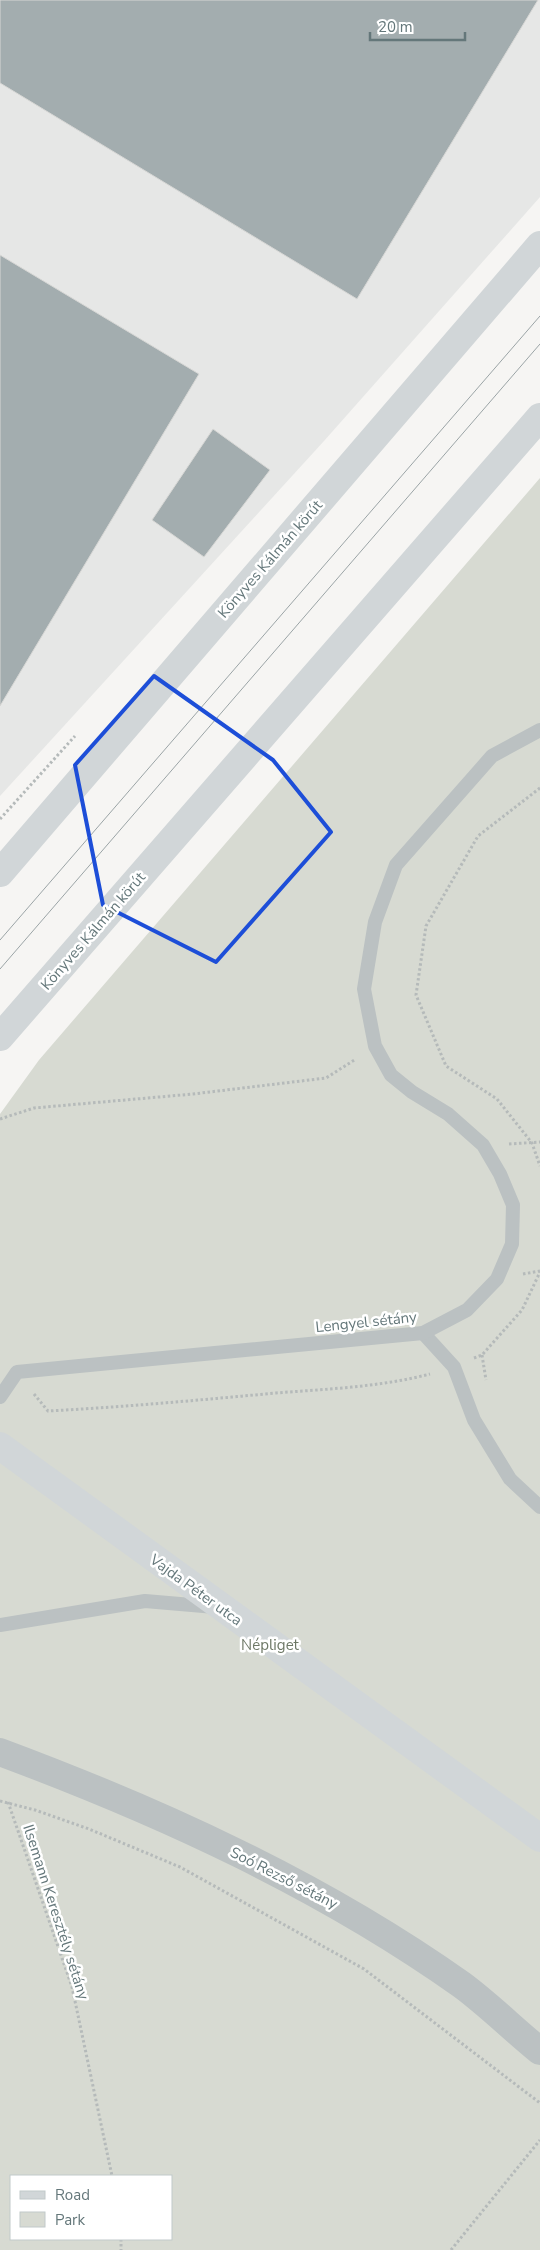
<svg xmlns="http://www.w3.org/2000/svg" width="540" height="2250" viewBox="0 0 540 2250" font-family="'Nunito Sans',sans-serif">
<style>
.built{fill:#e6e7e6}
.green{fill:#d7dad2;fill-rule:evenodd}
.building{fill:#a3adaf;stroke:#d7d7d5}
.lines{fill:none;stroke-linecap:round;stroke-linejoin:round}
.path{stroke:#b5baba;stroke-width:3;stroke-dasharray:2.5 2.5;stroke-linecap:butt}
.lane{stroke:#bbc1c2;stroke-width:14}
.street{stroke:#bbc1c2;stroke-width:28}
.secondary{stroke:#d1d6d8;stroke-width:28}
.primary{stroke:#d1d6d8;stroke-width:28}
.tram{stroke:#9ba4a6;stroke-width:1}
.marked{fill:none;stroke:#1d4ed8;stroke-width:4;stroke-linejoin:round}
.labels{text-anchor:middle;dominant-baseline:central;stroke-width:5;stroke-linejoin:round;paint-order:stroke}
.street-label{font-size:15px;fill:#64777a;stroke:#fff}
.park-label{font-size:15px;fill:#6e7866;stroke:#fff}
</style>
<rect width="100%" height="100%" fill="#f6f5f3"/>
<path class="built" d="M0 0H540V197L324 441 0 796Z"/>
<path class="green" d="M540 478V2250H0V1114L39 1060ZM11 2176H171V2239H11Z"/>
<g class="building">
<path d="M0 0H538L357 299 0 83Z"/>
<path d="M0 255 199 374 0 706Z"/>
<path d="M213 429 270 470 204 557 152 520Z"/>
</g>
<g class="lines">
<g class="path">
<path d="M540 788 478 836 426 926 416 995 446 1066 497 1099 532 1143 540 1166"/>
<path d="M0 819 75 736"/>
<path d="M0 1119 34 1108 193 1094 326 1078 356 1059"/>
<path d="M509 1144 540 1142"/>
<path d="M523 1274 540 1271"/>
<path d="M482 1355 486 1380"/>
<path d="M474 1358 482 1355 522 1310 540 1272"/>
<path d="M34 1394 48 1411C124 1407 200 1400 276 1393 327 1389 380 1387 430 1374"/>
<path d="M0 1801 35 1810 89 1829 180 1867 364 1969 540 2103"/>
<path d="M8 1802 72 1987 112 2176"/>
<path d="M121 2239V2250"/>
<path d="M451 2250 540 2140"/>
</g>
<g class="lane">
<path d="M423 1333 454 1367 474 1420 510 1479 540 1507"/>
<path d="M0 1397 17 1372 423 1333 467 1310 497 1279 512 1244 513 1205 500 1174 483 1145 448 1114 412 1092 391 1075 375 1046 364 989 375 922 396 865 492 756 540 730"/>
<path d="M0 1625 145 1601 215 1607"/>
</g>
<path class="street" d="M0 1752C161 1812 321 1885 462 1985 489 2005 514 2030 540 2051"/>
<path class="secondary" d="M0 1446 540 1838"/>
<g class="primary">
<path d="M0 873 540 245"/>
<path d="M0 1037 540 417"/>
</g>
<g class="tram">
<path d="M0 940 540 316"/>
<path d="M0 969 540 344"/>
</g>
</g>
<path class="marked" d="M154 676 273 760 331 832 216 962 103 905 75 765Z"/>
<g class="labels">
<g class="street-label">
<text transform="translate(270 559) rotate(-49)">Könyves Kálmán körút</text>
<text transform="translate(93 931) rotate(-49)">Könyves Kálmán körút</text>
<text transform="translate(366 1322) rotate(-6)">Lengyel sétány</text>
<text transform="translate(196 1590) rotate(36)">Vajda Péter utca</text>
<text transform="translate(284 1878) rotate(27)">Soó Rezső sétány</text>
<text transform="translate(56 1912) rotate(72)">Ilsemann Keresztély sétány</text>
</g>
<g class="park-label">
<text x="270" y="1645">Népliget</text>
</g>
</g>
<rect x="10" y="2175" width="162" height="65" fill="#ffffff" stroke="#c1c9ca"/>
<rect x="20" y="2191" width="25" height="8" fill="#d1d6d8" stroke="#c1c9ca"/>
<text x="55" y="2200" font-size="15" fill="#64777a">Road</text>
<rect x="20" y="2212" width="25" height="15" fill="#d7dad2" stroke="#c1c9ca"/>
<text x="55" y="2225" font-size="15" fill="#64777a">Park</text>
<path d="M370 32v8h95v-8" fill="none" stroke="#64777a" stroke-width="2.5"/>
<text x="378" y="32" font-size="15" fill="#64777a" stroke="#ffffff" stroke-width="4" paint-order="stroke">20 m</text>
</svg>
